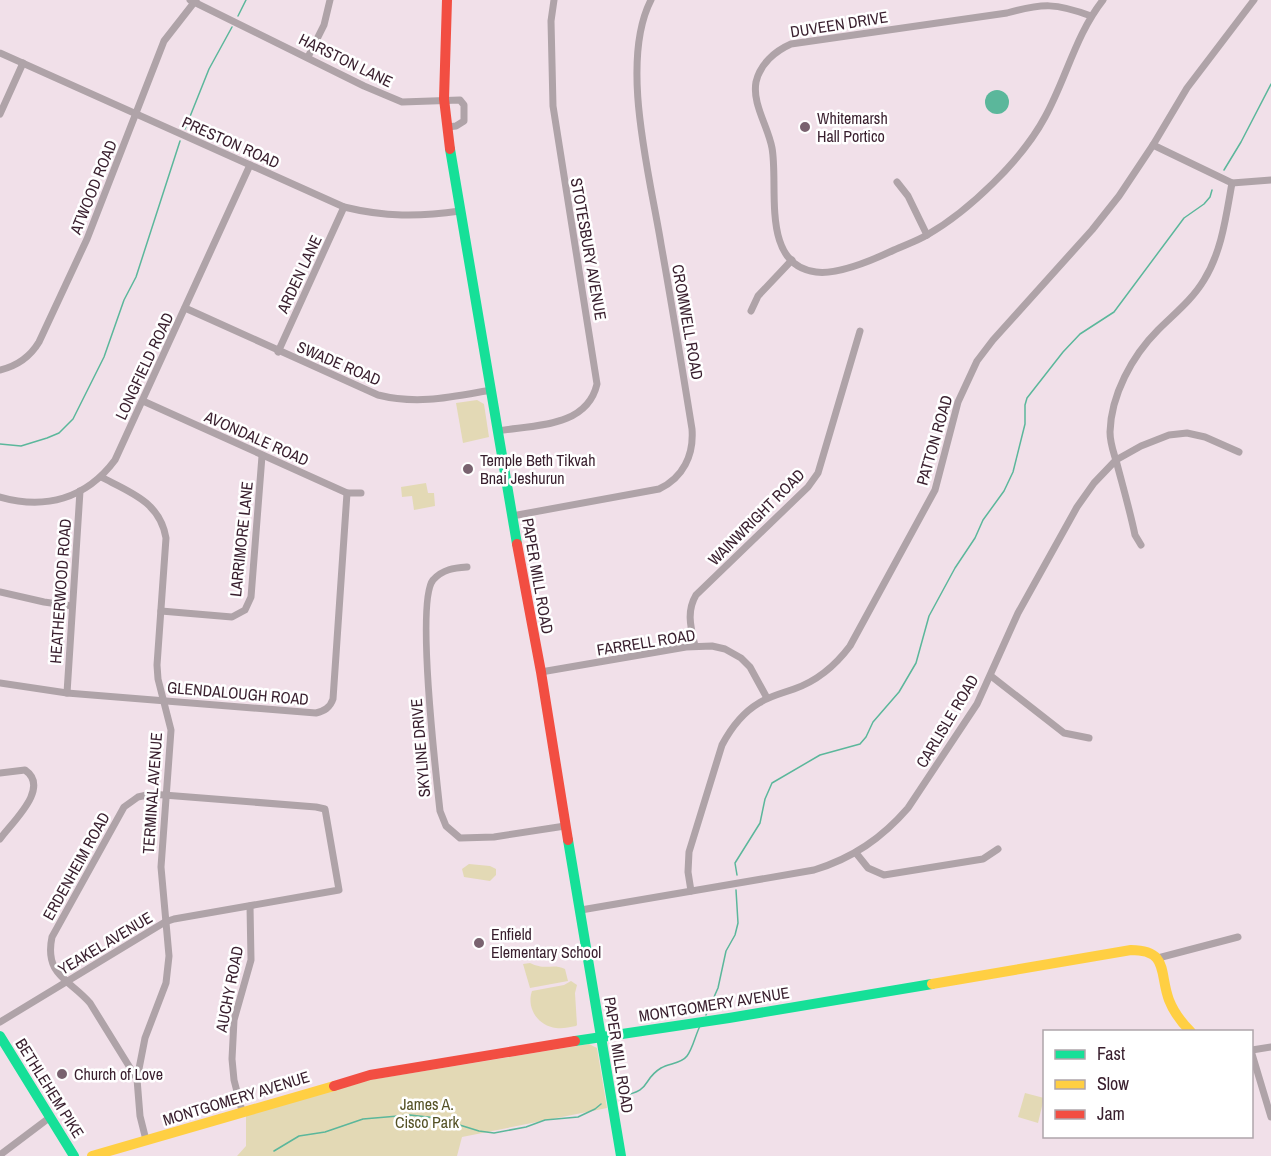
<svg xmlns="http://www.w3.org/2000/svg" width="1271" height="1156" viewBox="0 0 1271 1156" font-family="'Archivo Narrow',sans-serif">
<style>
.green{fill:#e3d9b5}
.water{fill:#5bb79b}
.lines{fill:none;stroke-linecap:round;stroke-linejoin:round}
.stream{stroke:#5bb79b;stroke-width:1.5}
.street{stroke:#afa3a8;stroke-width:7}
.fast{stroke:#16e098;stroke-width:10}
.slow{stroke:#ffcf43;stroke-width:10}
.jam{stroke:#f24e42;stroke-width:10}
.poi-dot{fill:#79626f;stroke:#fff;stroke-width:2}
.labels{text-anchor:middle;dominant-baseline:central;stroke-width:5;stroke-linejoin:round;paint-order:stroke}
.street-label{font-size:16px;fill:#381e2d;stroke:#fff}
.poi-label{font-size:16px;fill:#381e2d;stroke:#fff;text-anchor:start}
.park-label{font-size:16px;fill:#545125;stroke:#fff}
</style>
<rect width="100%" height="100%" fill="#f1e0e9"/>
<g class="green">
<path d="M477 400 484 404 489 437 463 443 456 403Z"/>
<path d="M426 483 428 493H434L435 506 414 510 412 496 402 497 401 487Z"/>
<path d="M469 864 490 866 496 869V875L490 881 464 877 462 869Z"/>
<path d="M530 963C546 971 552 963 565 969L568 981 530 988 523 964Z"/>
<path d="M571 981 577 985 575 993 577 1025 576 1026C569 1027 563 1029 556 1028 538 1026 526 1008 532 991L564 985Z"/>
<path d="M589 1044 597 1048 607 1108 462 1137 457 1156H237L246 1146V1114L345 1084Z"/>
<path d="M1025 1093 1044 1098 1038 1123 1018 1117Z"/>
</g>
<circle class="water" cx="997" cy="102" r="12"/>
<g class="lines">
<g class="stream">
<path d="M238 16 246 0"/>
<path d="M185 129 209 69 232 27"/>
<path d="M1224 170 1241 142 1271 84"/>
<path d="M0 444 21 446 47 438 59 433 73 419 104 357 124 300 136 277 180 141"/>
<path d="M737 875 735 863 760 823 765 799 772 783 820 755 860 744 866 737 873 722 899 692 916 663 929 616 955 568 975 538 983 520 1004 491 1013 472 1025 424V405L1027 398 1063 352 1080 334 1114 312 1184 218 1204 204 1210 197 1212 190"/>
<path d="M706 1015 718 988 726 951 735 935 738 923 736 890"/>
<path d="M621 1096C653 1091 641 1080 661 1068 669 1063 681 1064 687 1056 693 1048 695 1036 700 1026"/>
<path d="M274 1151 299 1136 325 1132 363 1119 410 1115 437 1118 479 1131 494 1133 526 1127 545 1120 578 1117 595 1109 601 1104"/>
</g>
<g class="street">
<path d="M190 0 364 86 402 102 460 100 464 105V121L456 126 447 127"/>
<path d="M1091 16C1056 3 1043 3 1007 13L791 44C775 51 760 64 756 82 752 104 768 126 772 148 779 186 760 265 816 272 838 275 875 259 894 250 905 245 917 241 927 235 969 211 1022 160 1045 117 1066 79 1076 34 1103 0"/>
<path d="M0 53 344 207C385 217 419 217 460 211"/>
<path d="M308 57 324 25 330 0"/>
<path d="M0 114 23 63"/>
<path d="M1153 145 1232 183 1271 180"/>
<path d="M897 182 908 196 927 235"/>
<path d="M185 308 378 395C418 405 451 397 491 390"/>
<path d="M751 311 758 296 792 260"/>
<path d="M278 352 344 207"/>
<path d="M0 370C17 366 30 357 39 342L87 239 164 41 196 0"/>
<path d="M143 401 347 493H361"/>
<path d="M498 431C533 425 587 428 597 384L553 106 551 21 554 0"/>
<path d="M101 477C130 492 160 502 166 538L157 665 158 679 171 730 161 867 169 956 166 983 145 1038 137 1079 140 1116 146 1140"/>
<path d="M0 497C45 510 86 499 115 460L250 165"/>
<path d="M512 516 659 489C683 478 694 455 692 429 682 367 672 305 661 244 650 176 619 62 651 0"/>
<path d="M1141 545 1135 535C1130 511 1123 487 1117 464 1114 453 1110 444 1110 432 1111 395 1132 356 1158 330 1174 314 1192 300 1204 280 1222 251 1226 216 1232 183"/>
<path d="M467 567C454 568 443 569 433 580 416 601 436 775 440 811L446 826 460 838 494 837 565 826"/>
<path d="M0 592 44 602 72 606"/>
<path d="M161 611 232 617 245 610 251 597 262 456"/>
<path d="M695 646C691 628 686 612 696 595L808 487 818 473 860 331"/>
<path d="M541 672 686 647 712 646 725 649 741 658 750 667 767 698"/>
<path d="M991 676 1064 733 1089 738"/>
<path d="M0 683 67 693 316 713C324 711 330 708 333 699L347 493"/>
<path d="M67 693 80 491"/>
<path d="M0 773 25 770C51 788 12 822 0 839"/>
<path d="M856 853 868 868 884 875 983 859 998 849"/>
<path d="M691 891 688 872 689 852 722 745C731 728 742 713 759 703 770 696 783 693 794 689 817 681 835 666 850 646L935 490 958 402 977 361 993 340 1092 230 1119 196 1153 145 1187 88 1254 0"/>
<path d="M581 910 814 870C853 858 882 838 908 808L977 704 1018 613 1077 507 1094 483 1116 460 1141 446 1169 435 1187 433 1205 437 1239 452"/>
<path d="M1158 958 1238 937"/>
<path d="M0 1022 165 922 174 919 339 890 325 809 316 807 151 794 138 797 124 807 52 937C44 975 69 979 90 1003L137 1079"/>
<path d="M1252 1050 1271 1047"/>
<path d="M1252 1054 1271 1117"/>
<path d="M242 1111 234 1080 232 1059 234 1020 251 960 250 906"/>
<path d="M0 1155 49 1118"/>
</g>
<g class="fast">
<path d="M450 149 517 544"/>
<path d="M568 840 621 1156"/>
<path d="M0 1036 74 1156"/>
<path d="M575 1041 729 1018 932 984"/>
</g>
<g class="slow">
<path d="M932 984 1131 950C1169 950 1159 973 1169 1000 1174 1013 1182 1023 1191 1032"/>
<path d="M92 1156 334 1086"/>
</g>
<g class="jam">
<path d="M447 0 444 99 450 149"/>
<path d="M517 544 541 672 568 840"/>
<path d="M334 1086 370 1075 575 1041"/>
</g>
</g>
<g class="poi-dot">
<circle cx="805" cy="127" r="6"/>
<circle cx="468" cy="469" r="6"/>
<circle cx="479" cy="943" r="6"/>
<circle cx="62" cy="1074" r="6"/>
</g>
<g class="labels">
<g class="street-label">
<text transform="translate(839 24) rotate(-9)">DUVEEN DRIVE</text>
<text transform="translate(346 60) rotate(26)">HARSTON LANE</text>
<text transform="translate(231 142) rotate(24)">PRESTON ROAD</text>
<text transform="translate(93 187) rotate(-68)">ATWOOD ROAD</text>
<text transform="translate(589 249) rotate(80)">STOTESBURY AVENUE</text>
<text transform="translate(299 274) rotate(-65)">ARDEN LANE</text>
<text transform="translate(688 322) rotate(80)">CROMWELL ROAD</text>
<text transform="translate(339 363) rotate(23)">SWADE ROAD</text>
<text transform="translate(144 366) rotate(-65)">LONGFIELD ROAD</text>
<text transform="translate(257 438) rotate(24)">AVONDALE ROAD</text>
<text transform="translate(934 440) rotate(-74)">PATTON ROAD</text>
<text transform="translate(756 517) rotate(-45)">WAINWRIGHT ROAD</text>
<text transform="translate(241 539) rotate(-84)">LARRIMORE LANE</text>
<text transform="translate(538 576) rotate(80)">PAPER MILL ROAD</text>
<text transform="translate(60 591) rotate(-86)">HEATHERWOOD ROAD</text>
<text transform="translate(646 642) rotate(-9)">FARRELL ROAD</text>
<text transform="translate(238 693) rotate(5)">GLENDALOUGH ROAD</text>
<text transform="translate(947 721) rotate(-59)">CARLISLE ROAD</text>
<text transform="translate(420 748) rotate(-95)">SKYLINE DRIVE</text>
<text transform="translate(152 793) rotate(-86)">TERMINAL AVENUE</text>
<text transform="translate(76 866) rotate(-61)">ERDENHEIM ROAD</text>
<text transform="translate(105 943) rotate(-31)">YEAKEL AVENUE</text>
<text transform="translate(229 989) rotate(-79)">AUCHY ROAD</text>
<text transform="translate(714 1004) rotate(-9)">MONTGOMERY AVENUE</text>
<text transform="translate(619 1055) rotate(81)">PAPER MILL ROAD</text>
<text transform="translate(50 1088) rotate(58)">BETHLEHEM PIKE</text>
<text transform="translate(236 1098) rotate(-17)">MONTGOMERY AVENUE</text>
</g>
<g class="poi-label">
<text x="817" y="118">Whitemarsh<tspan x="817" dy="18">Hall Portico</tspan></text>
<text x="480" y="460">Temple Beth Tikvah<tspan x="480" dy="18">Bnai Jeshurun</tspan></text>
<text x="491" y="934">Enfield<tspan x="491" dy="18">Elementary School</tspan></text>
<text x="74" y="1074">Church of Love</text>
</g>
<g class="park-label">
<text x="427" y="1104">James A.<tspan x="427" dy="18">Cisco Park</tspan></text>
</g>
</g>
<rect x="1043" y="1030" width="210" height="108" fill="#ffffff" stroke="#afa5ab" stroke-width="1.5"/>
<rect x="1055" y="1050" width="30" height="9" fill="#16e098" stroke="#afa5ab" stroke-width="1.5"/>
<text x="1097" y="1060" font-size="18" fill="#381e2d">Fast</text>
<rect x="1055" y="1080" width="30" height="9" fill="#ffcf43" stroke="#afa5ab" stroke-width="1.5"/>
<text x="1097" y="1090" font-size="18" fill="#381e2d">Slow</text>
<rect x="1055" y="1110" width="30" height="9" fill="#f24e42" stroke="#afa5ab" stroke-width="1.5"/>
<text x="1097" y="1120" font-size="18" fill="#381e2d">Jam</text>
</svg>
